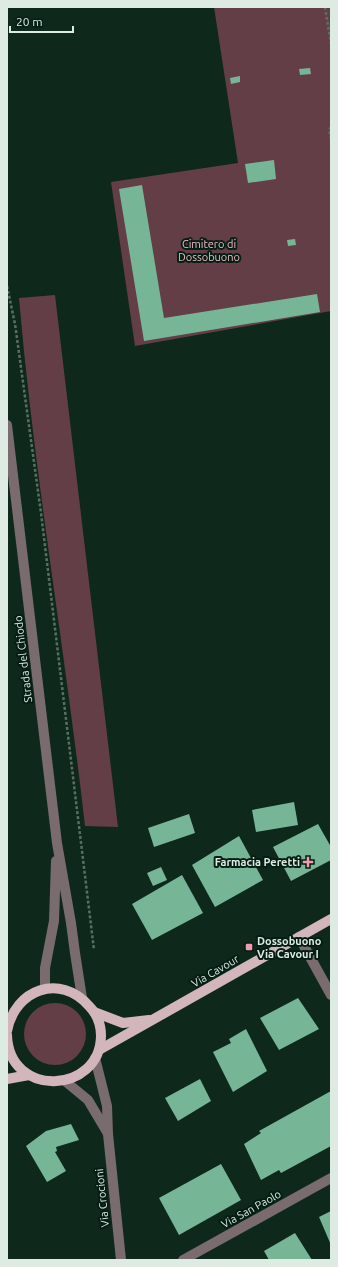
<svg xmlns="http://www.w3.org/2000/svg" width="338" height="1267" viewBox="0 0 338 1267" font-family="Ubuntu,sans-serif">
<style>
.green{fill:#633e46}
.building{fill:#76b697}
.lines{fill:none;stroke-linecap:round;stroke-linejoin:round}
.path{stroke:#5a6f64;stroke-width:2.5;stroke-dasharray:3 2;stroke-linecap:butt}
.minor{stroke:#796b6e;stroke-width:10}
.major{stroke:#d2b6bb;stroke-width:10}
.poi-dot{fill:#f29aae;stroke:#051e13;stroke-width:1.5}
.labels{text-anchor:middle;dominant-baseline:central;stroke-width:4;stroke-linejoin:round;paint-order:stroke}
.park-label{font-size:11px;fill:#f4bcc7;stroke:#051e13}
.street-label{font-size:11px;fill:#ddebe3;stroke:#051e13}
.poi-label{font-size:11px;font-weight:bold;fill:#ddebe3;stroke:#051e13;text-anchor:end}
</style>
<rect width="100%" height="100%" fill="#0f281c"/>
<g class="green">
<path d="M214 7H331V311L135 346 111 182 238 163Z"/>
<path d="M55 295 118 827 85 826C65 649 34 474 19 298Z"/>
<circle cx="55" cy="1034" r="31"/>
</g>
<g class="building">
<path d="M310 68 311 74 300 75 299 69Z"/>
<path d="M240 76V82L231 84 230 78Z"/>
<path d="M274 160 276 179 248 183 245 164Z"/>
<path d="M142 185 164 318 317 294 320 312 144 341 119 189Z"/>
<path d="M295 239 296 245 288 246 287 240Z"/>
<path d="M294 802 298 825 256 832 252 810Z"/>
<path d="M189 814 195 833 154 847 148 828Z"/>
<path d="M318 824 331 847V860L291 881 273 847Z"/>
<path d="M239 836 263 880 215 907 192 865Z"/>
<path d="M161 867 167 880 153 886 147 873Z"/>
<path d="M182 875 203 913 152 940 132 904Z"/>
<path d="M298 998 319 1029 279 1050 260 1018Z"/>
<path d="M246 1029 267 1071 233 1092 213 1052 231 1043 229 1039Z"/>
<path d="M200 1079 211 1101 178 1121 165 1098Z"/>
<path d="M331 1091V1146L281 1173 279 1170 261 1180 244 1144 261 1133 259 1131Z"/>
<path d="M71 1124 79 1140 56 1147 57 1151 55 1152 66 1171 47 1182 26 1146 46 1131Z"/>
<path d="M221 1164 241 1200 179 1235 159 1198Z"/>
<path d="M331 1211V1245L319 1217Z"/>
<path d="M295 1233 312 1260H269L264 1251Z"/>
</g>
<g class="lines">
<g class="path">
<path d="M325 7 331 44"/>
<path d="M331 127 329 130 331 139"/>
<path d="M7 286 15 324 41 513 94 950"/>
</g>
<g class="minor">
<path d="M7 425 57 843 71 923 75 953 82 998"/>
<path d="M299 937 331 995"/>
<path d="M45 989V968L54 921 56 861"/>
<path d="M95 1058 107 1106 108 1134 121 1260"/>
<path d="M65 1081 88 1100 107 1132"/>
<path d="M183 1260 331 1178"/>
</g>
<g class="major">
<path d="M94 1012 123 1023 149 1020"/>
<path d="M7 1031C15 989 60 973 89 1006 97 1014 101 1025 101 1036 100 1094 9 1099 7 1035"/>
<path d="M99 1050 331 919"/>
<path d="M7 1079 29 1075"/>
</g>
</g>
<g class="poi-dot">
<path d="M306 856h4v4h4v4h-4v4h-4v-4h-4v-4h4z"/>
<rect x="245" y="943" width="8" height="8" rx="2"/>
</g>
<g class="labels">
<g class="park-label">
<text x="209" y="244">Cimitero di<tspan x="209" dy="13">Dossobuono</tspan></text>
</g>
<g class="street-label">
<text transform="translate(23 659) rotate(-97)">Strada del Chiodo</text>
<text transform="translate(215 971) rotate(-30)">Via Cavour</text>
<text transform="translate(102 1198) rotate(-96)">Via Crocioni</text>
<text transform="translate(251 1209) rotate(-29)">Via San Paolo</text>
</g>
<g class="poi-label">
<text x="300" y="862">Farmacia Peretti</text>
<text x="257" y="941" text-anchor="start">Dossobuono<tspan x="257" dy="13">Via Cavour I</tspan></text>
</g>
</g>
<rect width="338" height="1267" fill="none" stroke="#ddebe3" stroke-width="16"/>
<path d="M10 26v6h63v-6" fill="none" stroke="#ddebe3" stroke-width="2"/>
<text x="16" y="26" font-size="12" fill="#ddebe3" stroke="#051e13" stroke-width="3" paint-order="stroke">20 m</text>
</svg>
